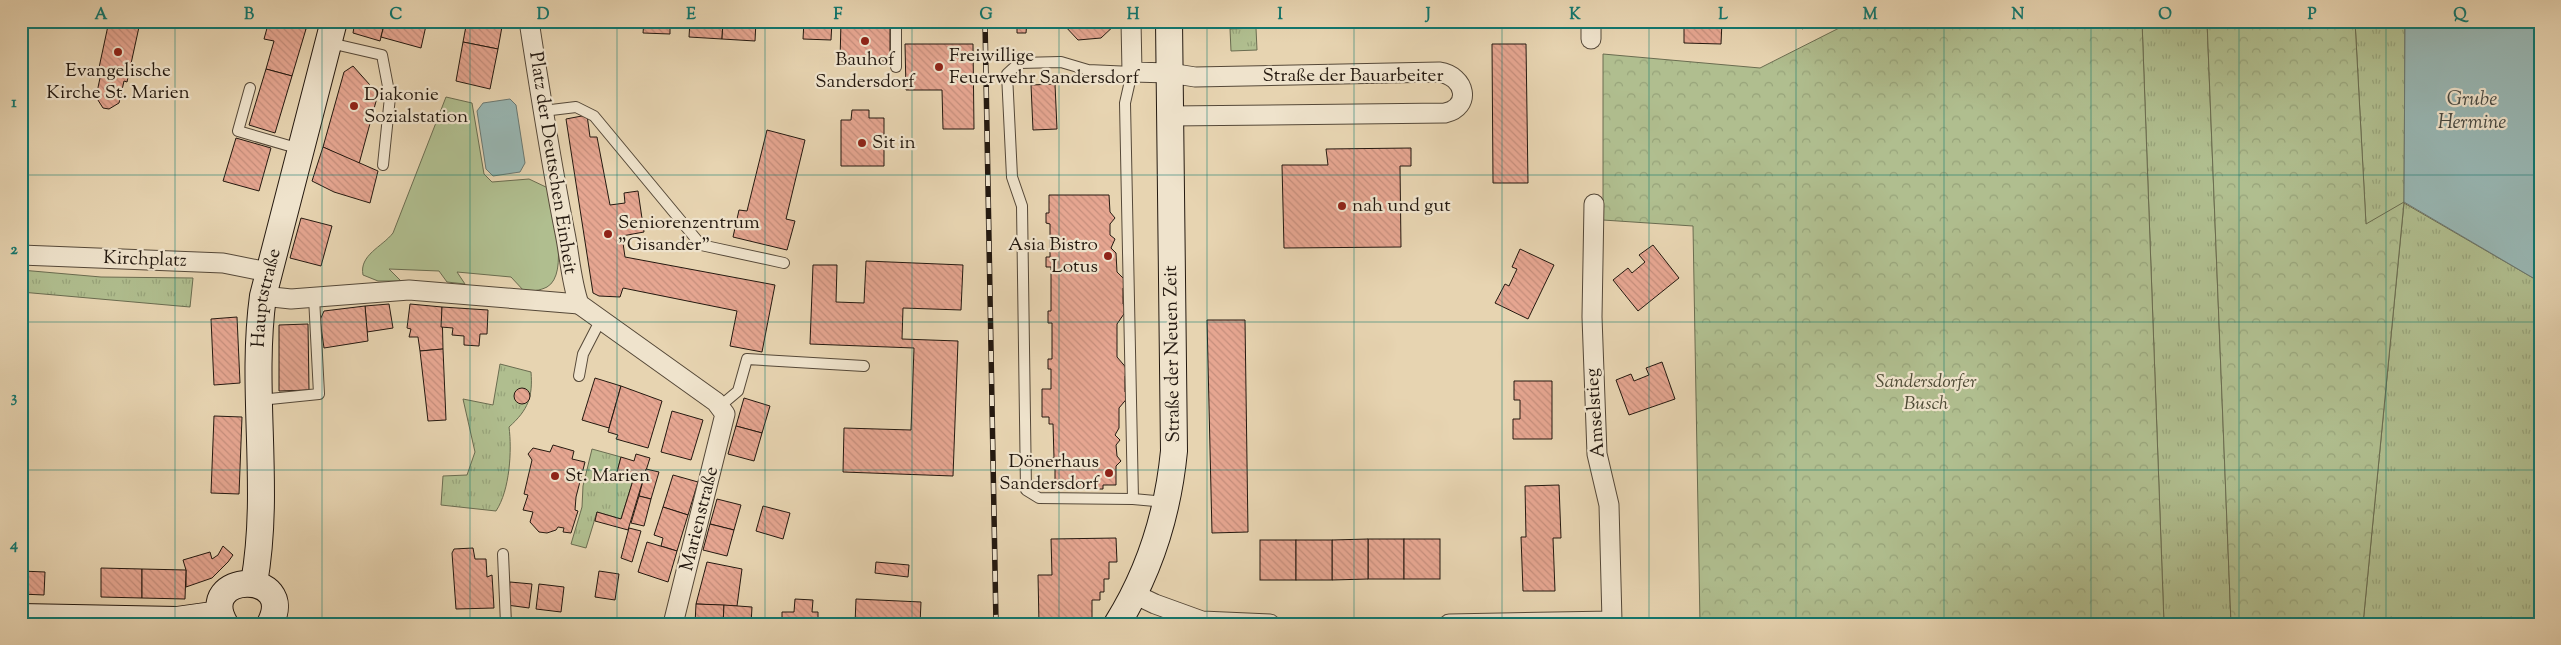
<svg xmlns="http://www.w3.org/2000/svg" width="2561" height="645" viewBox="0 0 2561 645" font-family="'Sorts Mill Goudy',serif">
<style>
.grass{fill:url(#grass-tufts);stroke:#6a6c50}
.forest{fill:url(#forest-crowns);stroke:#6a6c50}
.park{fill:#b0be8f;stroke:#6a6c50}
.water{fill:#98b7b4;stroke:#6a7872}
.building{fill:url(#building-back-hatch);stroke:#241910}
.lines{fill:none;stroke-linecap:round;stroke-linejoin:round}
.lane-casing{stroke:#554838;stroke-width:12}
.street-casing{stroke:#554838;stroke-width:21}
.secondary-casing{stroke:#241910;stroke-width:28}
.lane{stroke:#efe3cc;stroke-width:10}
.street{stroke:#efe3cc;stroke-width:19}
.secondary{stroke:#efe3cc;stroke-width:26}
.rail-casing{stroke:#241910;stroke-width:5.5}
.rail{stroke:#efe3cc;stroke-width:4;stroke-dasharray:11;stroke-linecap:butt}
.grid{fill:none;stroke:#0f766e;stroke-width:1;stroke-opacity:0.55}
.poi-dot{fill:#8f2418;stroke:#efe3cc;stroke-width:2}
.labels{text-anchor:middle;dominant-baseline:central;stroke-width:4.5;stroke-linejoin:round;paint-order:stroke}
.poi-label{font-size:19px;fill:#241910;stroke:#efe3cc;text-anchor:start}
.street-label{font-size:19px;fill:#241910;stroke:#efe3cc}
.park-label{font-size:19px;font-style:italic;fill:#4e4b36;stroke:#efe3cc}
.water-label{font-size:20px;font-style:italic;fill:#474841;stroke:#efe3cc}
.neatline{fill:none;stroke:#0f766e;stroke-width:2}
.grid-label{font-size:16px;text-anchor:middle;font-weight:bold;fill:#0f766e}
</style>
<defs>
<pattern id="grass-tufts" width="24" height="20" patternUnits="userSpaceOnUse" patternTransform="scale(1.25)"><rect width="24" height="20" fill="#b0be8f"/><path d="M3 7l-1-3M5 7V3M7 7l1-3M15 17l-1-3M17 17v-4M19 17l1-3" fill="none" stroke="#97a37a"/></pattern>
<pattern id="forest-crowns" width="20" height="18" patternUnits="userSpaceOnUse" patternTransform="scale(1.25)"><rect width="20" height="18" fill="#b0be8f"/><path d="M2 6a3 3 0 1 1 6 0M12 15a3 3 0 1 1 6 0" fill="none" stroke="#97a37a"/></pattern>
<pattern id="building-back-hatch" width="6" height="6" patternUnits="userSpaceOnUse" patternTransform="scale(1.25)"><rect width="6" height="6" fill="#e6a691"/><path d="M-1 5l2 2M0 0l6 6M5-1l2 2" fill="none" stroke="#c58e7c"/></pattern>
</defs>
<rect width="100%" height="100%" fill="#e7d4b1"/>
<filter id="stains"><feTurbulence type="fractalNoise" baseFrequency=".004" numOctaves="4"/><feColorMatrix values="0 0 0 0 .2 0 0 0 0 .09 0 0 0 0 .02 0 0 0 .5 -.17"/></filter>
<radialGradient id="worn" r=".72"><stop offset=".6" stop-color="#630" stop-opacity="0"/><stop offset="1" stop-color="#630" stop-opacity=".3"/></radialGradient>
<g class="grass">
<path d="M2142 21H2207L2231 624H2164Z"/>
<path d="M2355 21H2405L2404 203 2540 282V624H2363L2404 203 2366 225Z"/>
<path d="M1256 28 1257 50 1231 51 1230 29Z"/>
<path d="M21 270 101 277 193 278 190 307 21 292Z"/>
<path d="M500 364 531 372C533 397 528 410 509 427 512 450 510 490 496 511L441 505 443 476 467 475 475 452 463 399 493 405Z"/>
<path d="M592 449 621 457 617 472 634 477 621 519 597 512 586 548 571 544 582 507 583 486Z"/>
</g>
<g class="forest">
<path d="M1853 21H2142L2164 624H1700L1693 226 1603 220V54L1760 68Z"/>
<path d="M2207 21H2355L2366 224 2404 202 2363 624H2231Z"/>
</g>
<path class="park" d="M446 97 472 103 484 174 492 182 529 179 548 188C552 210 570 274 547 287 539 291 532 291 524 291L511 277 457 272 465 284 447 282 439 271 389 269 401 281H378L363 275C359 255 382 247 393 233Z"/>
<g class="water">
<path d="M2405 21H2540V282L2404 202Z"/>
<path d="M510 99 516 105 525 163 520 172 493 176 486 169 477 111 483 103Z"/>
</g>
<g class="building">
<path d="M109 21 139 27 127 82 124 81 119 103 109 109 103 108 96 97 100 78 97 77Z"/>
<path d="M269 21H280L306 29 292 76 266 69 274 41 264 39Z"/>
<path d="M355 21H385L380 41 353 33Z"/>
<path d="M385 21H427L421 48 381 37Z"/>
<path d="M453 21H503L498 49 463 42 466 26 453 23Z"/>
<path d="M644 21H670V34L643 33Z"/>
<path d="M690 21H723L722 39 689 37Z"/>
<path d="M723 21H756L755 41 722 39Z"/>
<path d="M804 21H832L831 40 803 39Z"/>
<path d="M841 21H890V61H840Z"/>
<path d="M1017 21H1027L1026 33H1017Z"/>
<path d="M1064 21H1117V23L1101 38 1078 40 1064 25Z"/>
<path d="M1237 21H1278V24L1238 25Z"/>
<path d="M1684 21H1722L1721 44 1684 43Z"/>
<path d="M1798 21H1817L1802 29Z"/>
<path d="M463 42 498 49 490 89 456 81Z"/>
<path d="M905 44H973L974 129H943L942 90H906Z"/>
<path d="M1492 44H1526L1528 183H1493Z"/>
<path d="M353 66 378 94 359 164 323 147 344 72Z"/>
<path d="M266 69 292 76 275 133 249 125Z"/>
<path d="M1055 84 1057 129 1033 130 1031 85Z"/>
<path d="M852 110H869V118H884V166H841V120H851Z"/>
<path d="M587 115 590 137H597L610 205 625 203 624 193 638 191 644 232 622 236 625 257 775 285 762 352 730 346 737 311 623 288 620 297 599 296 593 293 566 119Z"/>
<path d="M767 130 805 140 786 219 795 221 787 250 733 237 739 210 747 211Z"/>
<path d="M236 138 271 148 259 191 223 181Z"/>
<path d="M323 147 378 171 370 203 334 192 312 181Z"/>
<path d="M1411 148V166H1400L1401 247 1284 248 1282 165H1328L1326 149Z"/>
<path d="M1049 195H1109L1110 212 1115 218 1110 224V235L1115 239 1111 248 1116 253 1117 272 1128 283 1123 288V304L1128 308 1117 324V357L1129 371 1125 376V392L1129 396 1119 408V428L1115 435 1120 440 1116 445 1117 456 1121 461 1116 466V485H1103V489H1069V486H1055V467L1051 468V458H1054L1053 424H1049V417H1042V389H1051V369H1048V359H1052V323H1048V311H1051V267H1046V257H1050V224L1046 223V213H1049Z"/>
<path d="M301 218 332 226 321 266 290 258Z"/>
<path d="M1653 245 1679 278 1638 311 1613 280 1628 268 1632 273 1645 262 1639 255Z"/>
<path d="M1520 249 1554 265 1528 319 1495 303 1505 284 1509 286 1517 269 1512 267Z"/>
<path d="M866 261 963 265 961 310 903 308 902 339 958 341 953 476 843 472 844 428 911 430 914 348 810 344 813 265H837L836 302 864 303Z"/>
<path d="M389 304 393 328 367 332 365 306Z"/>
<path d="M410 304 442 307 443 349 420 351 418 337H409L411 329 407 328Z"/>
<path d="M365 306 368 341 324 348 320 320 324 311Z"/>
<path d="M442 307 488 310 487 334H480L479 346 464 345V336L452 335 453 328 441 327Z"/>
<path d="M237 317 240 383 214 385 211 319Z"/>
<path d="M1207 320H1245L1248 532 1212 533Z"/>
<path d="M308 324 309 390 279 391V325Z"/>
<path d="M443 349 446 420 428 421 420 351Z"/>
<path d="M1662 362 1675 399 1629 415 1616 380 1631 374 1634 381 1649 375 1646 368Z"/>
<path d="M595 378 621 386 609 428 582 420Z"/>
<path d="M1514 381H1552V439H1513V419H1520V400H1514Z"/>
<path d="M621 386 662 401 648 448 616 439 618 435 608 432Z"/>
<circle cx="522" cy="396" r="8"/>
<path d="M744 398 770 406 762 433 736 426Z"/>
<path d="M672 411 703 420 691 460 661 452Z"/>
<path d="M214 416 242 417 239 494 211 493Z"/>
<path d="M736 426 762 433 754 461 728 454Z"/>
<path d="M553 445 574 451 572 459 585 462 576 497 575 510 578 511 571 533 563 532 564 528 558 527 556 530 547 533 539 532 530 522 533 512 523 510 528 495 524 494 532 460 528 454 533 448 550 452Z"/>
<path d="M636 454 650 458 643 480 617 472 621 457 634 461Z"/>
<path d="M646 469 659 472 651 499 639 496Z"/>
<path d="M673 475 698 482 688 515 663 507Z"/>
<path d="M634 477 643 480 628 530 595 521 597 512 621 519Z"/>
<path d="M1559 485 1561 538H1553L1555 591H1523L1521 537H1526L1525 486Z"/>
<path d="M639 496 651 499 644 526 631 523Z"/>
<path d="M717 499 741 505 734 530 710 524Z"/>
<path d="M763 506 790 513 783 539 756 531Z"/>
<path d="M663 507 688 515 677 551 661 546 663 538 654 535Z"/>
<path d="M710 524 734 530 727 556 703 550Z"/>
<path d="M629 528 641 531 632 562 621 558Z"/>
<path d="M1116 538 1117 562H1109V579H1104V592H1100V600H1092V624H1039L1038 575H1052L1051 539Z"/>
<rect x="1368" y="539" width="36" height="40"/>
<path d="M1368 539V579L1332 580V540Z"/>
<rect x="1404" y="539" width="36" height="40"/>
<rect x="1260" y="540" width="36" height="40"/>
<rect x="1296" y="540" width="36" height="40"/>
<path d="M647 542 677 551 668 582 638 572Z"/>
<path d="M223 546 233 555 228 562 212 578 186 587V570L183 560 210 552 212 559 218 555Z"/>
<path d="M473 548 475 559H486L487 577 492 575 494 608 456 609 452 553 454 549Z"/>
<path d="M707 562 742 569 737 606 696 604Z"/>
<path d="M876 562 909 565 908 577 875 573Z"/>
<path d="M101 568 142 569V598L101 597Z"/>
<path d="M142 569 186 570 185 599 142 598Z"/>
<path d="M21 571 45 572 44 595 21 594Z"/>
<path d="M599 571 619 574 615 600 595 597Z"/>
<path d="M510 582 532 584 529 608 507 605Z"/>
<path d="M539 584 564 587 561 612 536 609Z"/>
<path d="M795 599 813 600 812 612H818V624H782V612H794Z"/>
<path d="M856 599 921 602 920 624H855Z"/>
<path d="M696 604 724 605 723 624H695Z"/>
<path d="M724 605 752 607 751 624H723Z"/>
</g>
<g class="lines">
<g class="lane-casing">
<g id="lane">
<path d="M330 43 382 55 390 97 383 165"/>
<path d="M896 67V21"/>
<path d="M250 88 238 131 300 149"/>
<path d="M543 111 576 107 594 116 701 245 784 263"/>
<path d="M579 376 583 354 600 321"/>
<path d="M260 400 319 394 314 297"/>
<path d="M719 407 738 391 747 359 864 366"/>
<path d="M1133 499 1039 498 1026 490 1022 206 1012 177 1007 74 1019 63 1061 62 1088 70 1132 72 1125 103 1133 499 1166 502"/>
<path d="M503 554 506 624"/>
</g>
</g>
<g class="street-casing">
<g id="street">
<path d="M529 21C540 92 551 163 565 233 570 258 571 281 579 304L716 402 725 414 673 624"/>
<path d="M1131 21 1132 72 1170 73 1195 77 1439 72C1466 76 1472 107 1445 113L1170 116"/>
<path d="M1591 21V39"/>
<path d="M21 255 223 263 268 272"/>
<path d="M263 296 291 299 409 290 579 304"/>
<path d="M1134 594 1155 604 1202 621 1270 624"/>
<path d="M1449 624 1612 621 1609 505 1597 454 1592 317 1594 204"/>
</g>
</g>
<g class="secondary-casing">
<g id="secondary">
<path id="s1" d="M254 583C271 488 250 391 263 296L334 21"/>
<path d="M21 617 177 620 220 614"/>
<path d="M225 624C195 572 298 569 270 624"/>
<path d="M1117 624C1150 571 1168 513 1174 451L1169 21"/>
</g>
</g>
<use href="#lane" class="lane"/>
<use href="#street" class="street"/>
<use href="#secondary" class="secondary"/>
<g class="rail-casing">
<path id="rail" d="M985 21 996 624"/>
</g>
<use href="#rail" class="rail"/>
</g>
<path class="grid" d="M175 21V624M322 21V624M470 21V624M617 21V624M765 21V624M912 21V624M1059 21V624M1207 21V624M1354 21V624M1502 21V624M1649 21V624M1796 21V624M1944 21V624M2091 21V624M2239 21V624M2386 21V624M21 175H2540M21 322H2540M21 470H2540"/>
<g class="poi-dot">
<circle cx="865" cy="41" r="5"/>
<circle cx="118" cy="52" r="5"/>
<circle cx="939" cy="67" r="5"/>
<circle cx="354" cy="106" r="5"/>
<circle cx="862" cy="143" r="5"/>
<circle cx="1342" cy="206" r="5"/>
<circle cx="608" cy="234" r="5"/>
<circle cx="1108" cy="256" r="5"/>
<circle cx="1109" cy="473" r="5"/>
<circle cx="555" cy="476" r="5"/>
</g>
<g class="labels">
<g class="poi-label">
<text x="949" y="56">Freiwillige<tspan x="949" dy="22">Feuerwehr Sandersdorf</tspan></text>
<text x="865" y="60" text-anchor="middle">Bauhof<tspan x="865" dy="22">Sandersdorf</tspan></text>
<text x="118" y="71" text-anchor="middle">Evangelische<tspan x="118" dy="22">Kirche St. Marien</tspan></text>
<text x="364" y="95">Diakonie<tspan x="364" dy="22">Sozialstation</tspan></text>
<text x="872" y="143">Sit in</text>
<text x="1352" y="206">nah und gut</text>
<text x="618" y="223">Seniorenzentrum<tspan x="618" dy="22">"Gisander"</tspan></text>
<text x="1098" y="245" text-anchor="end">Asia Bistro<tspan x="1098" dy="22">Lotus</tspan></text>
<text x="1099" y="462" text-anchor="end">Dönerhaus<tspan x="1099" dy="22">Sandersdorf</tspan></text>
<text x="565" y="476">St. Marien</text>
</g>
<g class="street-label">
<text x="1353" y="76">Straße der Bauarbeiter</text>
<text transform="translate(552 163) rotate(81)">Platz der Deutschen Einheit</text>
<text transform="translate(145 260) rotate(2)">Kirchplatz</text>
<text stroke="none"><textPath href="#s1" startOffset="286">Hauptstraße</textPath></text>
<text transform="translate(1173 354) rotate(-91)">Straße der Neuen Zeit</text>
<text transform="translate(1596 413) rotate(-94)">Amselstieg</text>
<text transform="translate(700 519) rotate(-76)">Marienstraße</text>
</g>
<g class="park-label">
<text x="1926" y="382">Sandersdorfer<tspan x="1926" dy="22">Busch</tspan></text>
</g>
<g class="water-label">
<text x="2472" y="100">Grube<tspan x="2472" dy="23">Hermine</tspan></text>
</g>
</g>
<rect width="2561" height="645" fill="none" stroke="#e7d4b1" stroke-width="55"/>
<rect x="28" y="28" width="2506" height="590" class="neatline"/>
<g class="grid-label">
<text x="101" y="19">A</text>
<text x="249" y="19">B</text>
<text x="396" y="19">C</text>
<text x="543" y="19">D</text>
<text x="691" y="19">E</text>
<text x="838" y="19">F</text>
<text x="986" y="19">G</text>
<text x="1133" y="19">H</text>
<text x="1280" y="19">I</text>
<text x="1428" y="19">J</text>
<text x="1575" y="19">K</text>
<text x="1723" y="19">L</text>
<text x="1870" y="19">M</text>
<text x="2018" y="19">N</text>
<text x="2165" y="19">O</text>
<text x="2312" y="19">P</text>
<text x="2460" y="19">Q</text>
<text x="14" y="107">1</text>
<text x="14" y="254">2</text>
<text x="14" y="402">3</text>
<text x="14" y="549">4</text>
</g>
<rect width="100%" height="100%" filter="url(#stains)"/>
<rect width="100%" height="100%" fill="url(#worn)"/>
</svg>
